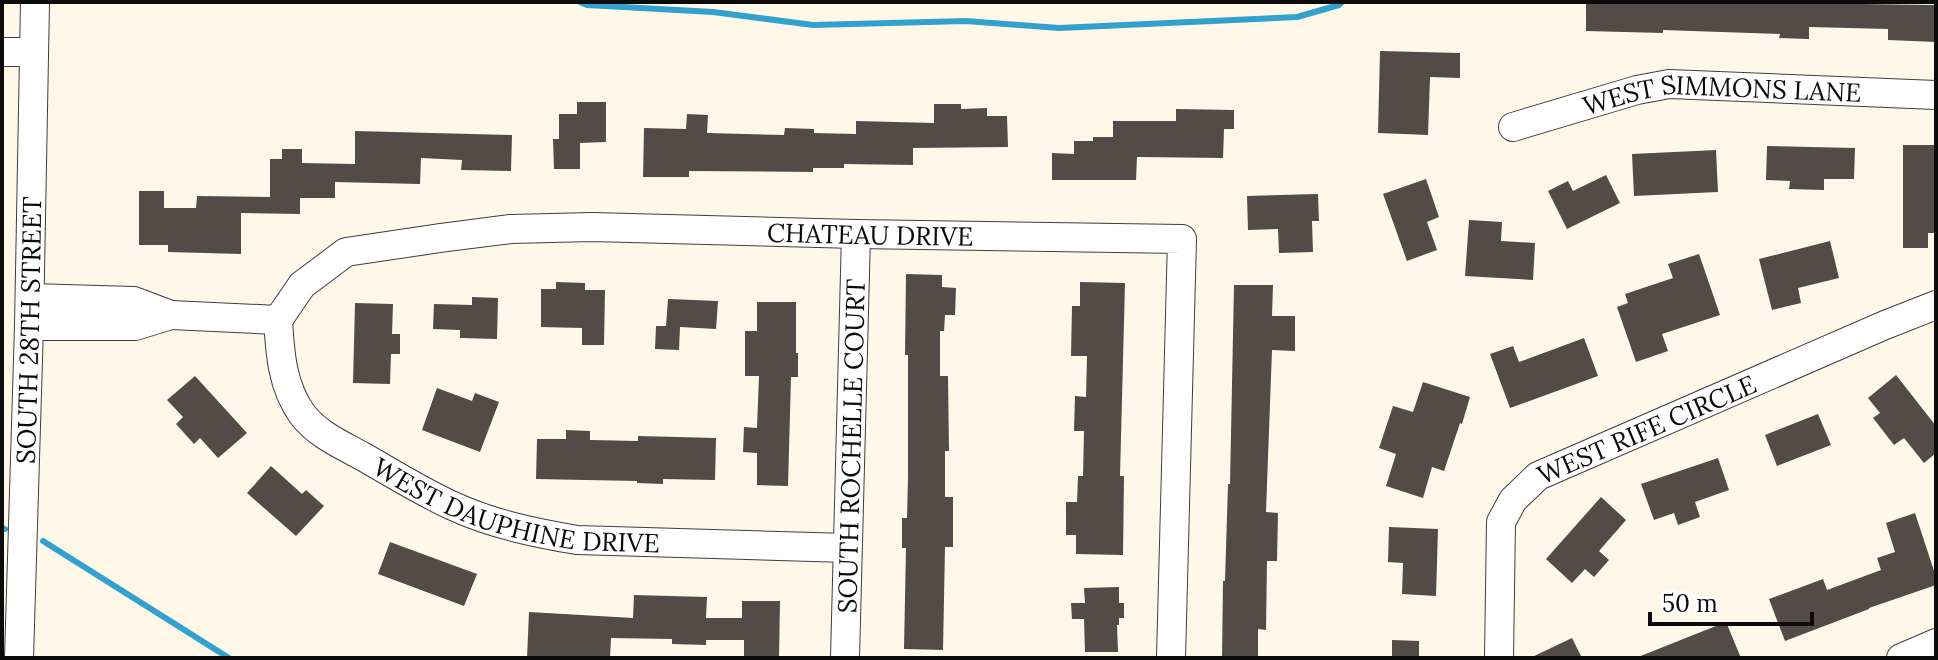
<svg xmlns="http://www.w3.org/2000/svg" width="1938" height="660" viewBox="0 0 1938 660" font-family="Lora,serif">
<style>
.lines{fill:none;stroke-linecap:round;stroke-linejoin:round}
.stream{stroke:#33a1ce;stroke-width:6}
.building{fill:#534b47}
.minor-casing{stroke:#3e3e3e;stroke-width:30}
.minor{stroke:#fff;stroke-width:28}
.labels{text-anchor:middle;dominant-baseline:central;stroke-width:8;stroke-linejoin:round;paint-order:stroke}
.street-label{font-size:26px;fill:#0b0b0b;stroke:#fff}
</style>
<rect width="100%" height="100%" fill="#fff8e8"/>
<g class="lines">
<g class="stream">
<path d="M580 2 587 5 713 12 813 25 966 21 1059 28 1297 17 1339 5 1342 2"/>
<path d="M2 528 5 529"/>
<path d="M43 541 229 658"/>
</g>
</g>
<g class="building">
<path d="M1586 2H1860V4L1936 5V42L1888 40V29L1809 27V39L1779 38 1780 34 1663 30V33L1586 31Z"/>
<path d="M1380 51 1460 53V78L1430 77 1428 135 1378 133Z"/>
<path d="M577 102H606V142L580 143V169H554L553 139H559V114H577Z"/>
<path d="M934 104H961V109L987 108V116H1007L1008 147 913 148V165L844 164V168H813V172L689 171V177H643L644 128 686 129 687 114 708 115 707 133 784 135 785 128 814 129V133L856 134V121L934 123Z"/>
<path d="M1176 109 1234 110V129H1224L1223 158 1137 157 1136 180H1052V153L1074 154V141H1093V137H1113V121H1176Z"/>
<path d="M355 131 512 135 511 171 461 170 462 160 421 158 420 184 335 182V198H300V214L241 213V254L168 252V245H139V191H164V208H196L197 196 270 197V159H282V149H302V163L355 164Z"/>
<path d="M1903 145H1934L1936 233H1928V248H1903Z"/>
<path d="M1767 146 1855 148 1854 179H1824V190L1789 189 1790 181 1766 180Z"/>
<path d="M1716 150 1718 192 1634 196 1632 154Z"/>
<path d="M1606 175 1620 203 1567 229 1548 191 1568 181 1573 191Z"/>
<path d="M1426 179 1439 217 1427 222 1437 250 1407 261 1383 194Z"/>
<path d="M1318 194 1319 221H1312L1313 252 1279 253 1278 229 1248 230 1247 196Z"/>
<path d="M1469 220 1502 222 1501 241 1535 243 1533 280 1465 276Z"/>
<path d="M1830 241 1839 278 1798 288 1801 303 1772 310 1759 259Z"/>
<path d="M1699 254 1720 315 1662 334 1668 351 1636 362 1617 307 1628 303 1625 294 1673 278 1668 264Z"/>
<path d="M906 274 942 275V287L956 288 955 315H945L944 331H940V376H948L949 451H945V497H953V547H945L943 650 904 649 906 548H902V518H907L908 477V355H905Z"/>
<path d="M556 282 585 283V290H605L604 345H582V328L541 327V289H556Z"/>
<path d="M1080 282 1125 283 1120 476H1124L1123 555 1076 554V535H1066V502H1077L1078 476H1083L1084 431H1074L1075 396 1086 397 1087 356H1071L1072 306H1080Z"/>
<path d="M1234 285H1273L1272 316H1295V351L1272 350 1266 512 1278 513 1277 561H1267L1266 630 1258 629V658H1222L1223 581H1225L1228 484H1230Z"/>
<path d="M472 297 498 298 497 339 460 338V330L433 329 434 304 472 305Z"/>
<path d="M668 299 718 301 716 329 680 327 679 350 655 349 656 326H666Z"/>
<path d="M757 302H796V353H798V377H791L788 486 757 485V453L743 452 744 427 757 428 759 376H745V331H757Z"/>
<path d="M355 303 393 304 392 334H400V354H391L390 384 353 383Z"/>
<path d="M1584 338 1598 376 1510 408 1490 354 1513 346 1519 362Z"/>
<path d="M1896 375 1936 426V453L1924 463 1904 438 1894 445 1873 418 1880 413 1868 398Z"/>
<path d="M195 376 247 433 218 458 200 438 194 444 176 424 183 417 167 400Z"/>
<path d="M1423 382 1470 397 1462 424 1460 423 1444 471 1432 467 1423 498 1386 486 1396 454 1379 448 1393 406 1413 412Z"/>
<path d="M437 388 472 401 475 393 499 402 480 452 422 430Z"/>
<path d="M1818 414 1831 445 1777 466 1765 435Z"/>
<path d="M566 430 590 431V440L638 441V436L716 438 715 480 663 479V484L637 483V481L536 479 537 439H566Z"/>
<path d="M1718 458 1729 490 1695 502 1700 517 1678 525 1674 513 1654 520 1641 484Z"/>
<path d="M271 466 302 494 306 490 324 506 296 536 247 493Z"/>
<path d="M1601 497 1626 520 1599 551 1609 560 1594 577 1585 569 1572 583 1546 559Z"/>
<path d="M1915 513 1936 577V585L1869 608V609L1785 641 1769 599 1823 579 1827 590 1881 570 1877 558 1895 552 1886 523Z"/>
<path d="M1389 527 1438 529 1436 596 1402 594 1403 563 1388 562Z"/>
<path d="M390 542 477 574 464 606 378 574Z"/>
<path d="M1119 587V603H1124V618H1119V625H1117L1118 652H1085L1084 619H1072L1071 603H1085L1084 588Z"/>
<path d="M634 595 707 597 706 618H742V601H780L779 658H744V640H706V645L672 644V639L611 638 610 658H527L529 612 633 618Z"/>
<path d="M1726 622 1741 658H1638V657Z"/>
<path d="M1572 638 1582 658H1530Z"/>
<path d="M1392 640 1419 641V658H1392Z"/>
</g>
<g class="lines">
<g class="minor-casing">
<g id="minor">
<path d="M2 52H32"/>
<path id="s1" d="M1513 127 1637 90 1669 84 1936 95"/>
<path id="s2" d="M30 298 134 301 171 315 278 320 302 285 346 252 440 238 511 229 592 227 856 234 1182 239 1171 658"/>
<path id="s3" d="M278 320C280 353 282 386 302 414 317 434 340 444 362 456 392 473 422 492 453 506 492 524 535 533 577 540L847 548"/>
<path d="M29 326H135L171 315"/>
<path id="s4" d="M19 658 29 326 35 2"/>
<path id="s5" d="M845 658 856 234"/>
<path id="s6" d="M1499 658 1501 522 1513 500 1538 476 1885 325 1936 305"/>
<path d="M1901 658 1936 643"/>
</g>
</g>
<use href="#minor" class="minor"/>
</g>
<g class="labels">
<g class="street-label">
<text stroke="none"><textPath href="#s1" startOffset="214">WEST SIMMONS LANE</textPath></text>
<text stroke="none"><textPath href="#s2" startOffset="874">CHATEAU DRIVE</textPath></text>
<text stroke="none"><textPath href="#s4" startOffset="328">SOUTH 28TH STREET</textPath></text>
<text stroke="none"><textPath href="#s6" startOffset="314">WEST RIFE CIRCLE</textPath></text>
<text stroke="none"><textPath href="#s5" startOffset="212">SOUTH ROCHELLE COURT</textPath></text>
<text stroke="none"><textPath href="#s3" startOffset="338">WEST DAUPHINE DRIVE</textPath></text>
</g>
</g>
<rect width="1938" height="660" fill="none" stroke="#0b0b0b" stroke-width="8"/>
<path d="M1650 612v12h162v-12" fill="none" stroke="#0b0b0b" stroke-width="4"/>
<text x="1662" y="612" font-size="24" fill="#0b0b0b" stroke="#ffffff" stroke-width="6" paint-order="stroke">50 m</text>
</svg>
